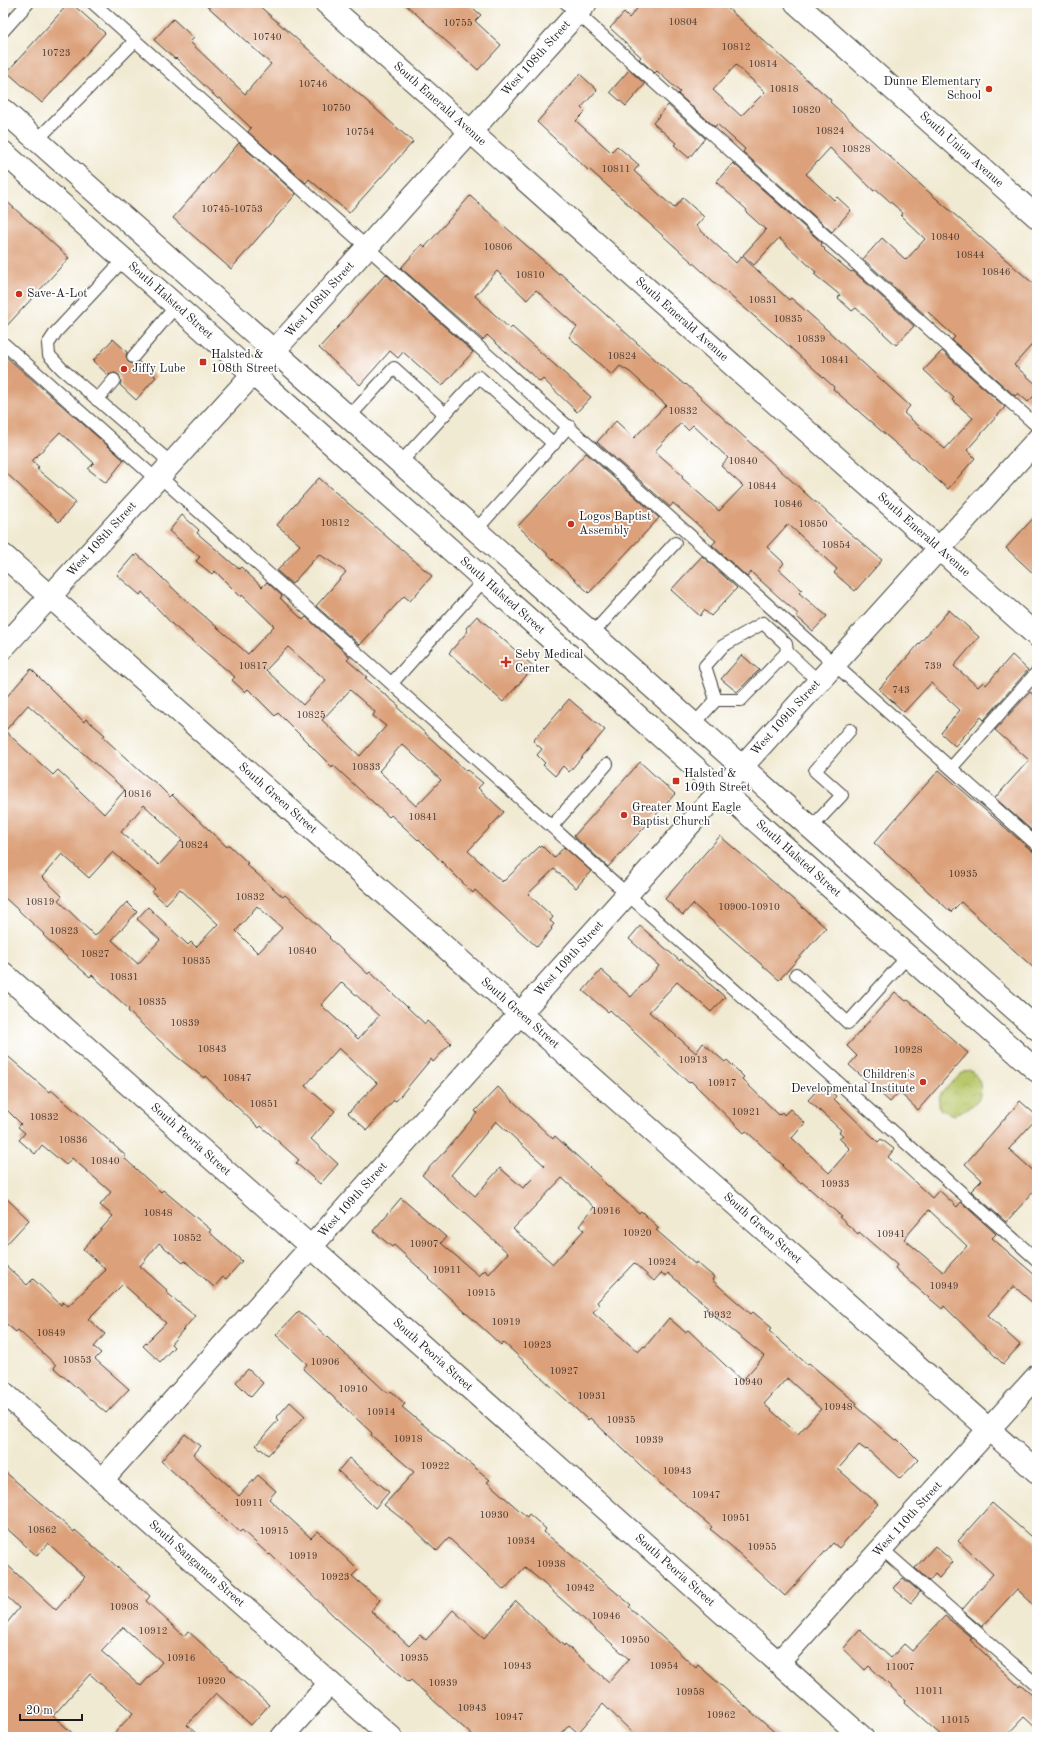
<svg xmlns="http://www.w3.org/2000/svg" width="1040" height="1740" viewBox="0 0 1040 1740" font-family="'Old Standard TT',serif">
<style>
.park{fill:url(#park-crowns);stroke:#6a7243}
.building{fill:#dca17a;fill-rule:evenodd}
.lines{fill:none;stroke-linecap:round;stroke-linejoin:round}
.service-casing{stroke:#3c3b37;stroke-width:14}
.minor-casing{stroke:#3c3b37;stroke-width:24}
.primary-casing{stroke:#3c3b37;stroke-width:24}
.service{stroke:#fff;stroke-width:12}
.minor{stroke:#fff;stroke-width:22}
.primary{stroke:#fff;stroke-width:22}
.poi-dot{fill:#c8321e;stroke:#fff;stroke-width:1.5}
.labels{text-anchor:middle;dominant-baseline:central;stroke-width:3.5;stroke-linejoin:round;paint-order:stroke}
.number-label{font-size:10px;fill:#4c3d34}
.street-label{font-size:12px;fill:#1c1c1c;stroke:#fff}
.poi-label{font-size:12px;fill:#1c1c1c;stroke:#fff;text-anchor:start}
</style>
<defs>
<pattern id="park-crowns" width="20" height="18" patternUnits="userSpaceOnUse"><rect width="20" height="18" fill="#b8c86a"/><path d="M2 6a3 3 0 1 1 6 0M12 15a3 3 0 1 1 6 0" fill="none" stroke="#9eab5b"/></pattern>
</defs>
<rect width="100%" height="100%" fill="#fff"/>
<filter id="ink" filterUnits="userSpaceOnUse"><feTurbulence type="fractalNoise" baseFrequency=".025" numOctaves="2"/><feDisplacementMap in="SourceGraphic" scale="8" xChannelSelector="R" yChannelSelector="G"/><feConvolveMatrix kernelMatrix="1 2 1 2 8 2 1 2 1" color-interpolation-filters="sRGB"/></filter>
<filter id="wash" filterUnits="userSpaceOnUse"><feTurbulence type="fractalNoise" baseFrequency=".012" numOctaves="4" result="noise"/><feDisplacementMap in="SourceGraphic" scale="16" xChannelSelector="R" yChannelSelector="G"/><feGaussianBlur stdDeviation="0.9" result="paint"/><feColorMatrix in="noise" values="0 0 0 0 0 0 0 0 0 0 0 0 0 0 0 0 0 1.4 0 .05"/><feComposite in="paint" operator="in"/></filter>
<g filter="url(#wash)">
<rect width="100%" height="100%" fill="#f1ead3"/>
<path class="park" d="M969 1070C980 1075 985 1092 976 1102 971 1108 960 1111 954 1115L940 1109C936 1095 944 1090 953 1082 959 1076 961 1072 969 1070Z"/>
<g id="blocks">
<g class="building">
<path d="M69 3H71L105 33 42 103 7 72Z"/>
<path d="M204 3H256L413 142 349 213 309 179 306 183 248 132 251 128 220 98 218 99 176 58 175 59 154 40 173 19 194 38 190 42 245 94 271 64Z"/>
<path d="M404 3H467L481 15 475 21 501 45 478 70Z"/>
<path d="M642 3H722L815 87V86L831 100 830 102 922 186 1037 287V339L1014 365 1037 385V393L1028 402 1018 393 1015 396 952 340 955 337 928 312 925 315 863 259 882 238 906 260 925 239 901 216 903 213 876 189 874 191 830 148 806 174 834 200 837 197 851 210 832 232 743 152 745 149 717 124 715 127 678 94 680 92 657 71 655 73 639 59 641 57 610 28 624 13 629 18ZM736 65 765 92 741 116 713 90Z"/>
<path d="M629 70 645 84 626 106 610 92Z"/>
<path d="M580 74 597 90 581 108 585 112 576 121 611 152 617 146 639 165 634 171 674 208 683 198 704 217 696 226 736 263 742 256 789 300 791 298 814 318 910 406 904 413 945 449 973 418 952 400 954 398 924 370 942 351 1005 407 967 450 975 458 948 489 833 389 834 387 783 341 713 281 589 169 588 170 537 122Z"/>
<path d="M668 105 705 138 689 158 674 145 676 143 653 123Z"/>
<path d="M239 143 296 194 231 269 173 218Z"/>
<path d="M733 163 822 243 821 245 825 249 824 250 851 272 853 271 914 326 896 345 856 308 852 311 838 298 840 295 814 274 816 272 779 238 754 265 743 255 766 230 746 212 747 210 716 182Z"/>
<path d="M470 196 559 274 560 273 659 363 685 385 686 384 815 502H816L844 528 882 560 855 591 834 573 837 569 788 524 767 547 784 563 779 569 802 590 799 593 827 616 813 631 796 616 798 614 751 572 747 577 712 545 716 541 673 503 670 507 597 442 616 421 634 438 666 405 630 372 620 366 612 375 569 337 577 327 536 290 527 300 497 271 475 296 510 329 512 327 591 397 577 412 543 379 540 382 487 335 483 340 401 268 422 244 425 247ZM681 423 688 430 693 425 728 458 721 466 743 486 719 511 682 478 683 476 655 451Z"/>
<path d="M3 198 69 258 3 330Z"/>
<path d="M386 274 473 352 442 386 403 352 398 358 390 351 360 385 319 348Z"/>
<path d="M113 339 127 352 126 356 128 362 132 364 139 362 156 377 136 400 120 385 121 381 119 375 115 373 108 375 93 361Z"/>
<path d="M3 354 124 460 106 483 88 469 94 463 60 432 32 461 39 467 37 469 76 502 59 522 3 470Z"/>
<path d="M586 453 659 518 589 593 518 526Z"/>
<path d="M319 478 432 576 410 601 404 596 360 645 316 606 346 572 319 554 292 584 277 571 300 545 277 525Z"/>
<path d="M1037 514V577L1006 548Z"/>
<path d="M182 515 199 530 197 533 239 569 241 567 262 587 267 582 282 596 280 598 303 620 306 617 350 657 347 660 367 677 365 678 399 706 398 708 466 771 467 770 483 783 478 788 504 812 468 851 502 882 503 880 504 881 541 845 554 858 564 847 591 871 576 888 554 869 528 894 553 917 550 921 554 924 551 928 552 929 537 947 475 890 473 893 419 839 418 840 391 815 389 817 333 765 332 767 278 713 275 716 248 689 245 692 232 680 235 677 173 625 142 592 140 595 117 575 134 555 135 557 137 554 180 595 248 654 274 626 242 595 241 597 215 571 212 574 196 561 200 557 169 531ZM288 647 326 680 303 705 266 670ZM350 690 375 712 373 716 386 726 360 756 322 720ZM402 744 441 780 416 806 379 771Z"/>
<path d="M702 556 737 588 711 616 704 610 700 616 671 590Z"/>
<path d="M949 610 979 637 954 666 978 687 983 682 986 685 1012 655 1028 670 984 720 981 717 955 746 941 733 960 710 931 683 904 712 879 689Z"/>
<path d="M477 616 534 667 503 702 449 653 468 631 466 628Z"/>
<path d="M742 655 759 670 737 692 721 679Z"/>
<path d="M31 669 84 722 86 719 105 735 103 737 140 771 157 784 170 797 172 795 227 847 229 845 248 863 246 864 283 897 285 895 303 911 330 937 329 938 368 974 370 972 425 1024 427 1021 451 1043 433 1062 431 1059 396 1101 394 1100 367 1130 348 1113 377 1083 339 1048 305 1086 335 1111 311 1139 338 1164 320 1184 296 1163 299 1160 261 1126 259 1128 205 1076 204 1078 176 1056 128 1011 129 1009 92 975 90 977 61 952 43 935 44 934 3 896V701ZM28 705 125 790 104 814 58 770 53 775 5 731ZM144 805 182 840 159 865 121 832ZM113 852 155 889 152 892 166 904 180 889 218 924 196 947 191 942 188 945 148 907 137 919 160 940 138 964 112 940 137 912 127 902 95 936 58 900 62 896 42 877 62 854 89 878ZM257 906 282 928 258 953 236 931ZM342 982 379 1016 358 1039 321 1005Z"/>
<path d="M1030 692 1037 698V835L995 798 1029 760 995 730Z"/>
<path d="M569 699 605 730 569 772 563 766 555 776 543 765 545 763 537 755 542 749 533 741Z"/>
<path d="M640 762 675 794 608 867 574 836Z"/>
<path d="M939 770 1032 851 1037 852V971L961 902 951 912 874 843Z"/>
<path d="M720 836 826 928 779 980 693 904 683 915 665 899Z"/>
<path d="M640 926 680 961 681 959 725 997 711 1012 677 982 649 1012 696 1053 703 1043 725 1062 727 1060 744 1077 742 1079 779 1115 782 1112 784 1115 790 1109 805 1123 792 1138 829 1173 850 1149 839 1138 843 1135 839 1132 841 1130 808 1100 822 1085 836 1096 834 1099 878 1142 881 1139 894 1149 888 1157 932 1198 939 1190 957 1207 961 1202 996 1234 992 1238 1037 1277V1307L1014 1286 988 1315 1020 1345 1003 1364 944 1306 942 1309 914 1285 895 1268 897 1265 859 1232 858 1234 839 1217 841 1216 802 1182 800 1183 782 1166 783 1165 746 1131 744 1133 691 1081 689 1083 610 1010 608 1012 583 991 601 970 631 997 659 966 629 939ZM929 1210 967 1246 943 1272 904 1239Z"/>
<path d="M895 992 906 1001 908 1000 968 1053 918 1110 899 1092 890 1102 849 1065 857 1056 847 1046Z"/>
<path d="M3 1052 49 1092 51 1090 97 1130 126 1156 124 1158 161 1192 163 1190 211 1230 209 1232 242 1261 226 1279 223 1277 214 1287 185 1261 183 1263 159 1243 140 1266 167 1290 166 1292 195 1316 171 1344 174 1347 160 1362 143 1346 166 1323 123 1284 88 1319 105 1334 94 1347 101 1353 95 1359 129 1389 106 1413 54 1368 56 1365 18 1330 16 1332 3 1321V1263L27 1285 33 1279 61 1305 63 1302 68 1306 106 1270 83 1249 113 1216 100 1205 111 1192 72 1158 66 1165 42 1145 35 1154 19 1140 25 1133 18 1127 21 1124 3 1106Z"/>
<path d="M498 1087 553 1139 555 1136 601 1178 600 1179 639 1213 641 1211 659 1228 656 1230 695 1264 696 1262 714 1277 712 1280 751 1314 753 1312 772 1328 769 1331 808 1365 809 1363 838 1388 857 1403 855 1406 895 1440 897 1439 918 1460 900 1479 867 1449 866 1450 859 1445 838 1469 878 1504 839 1548 833 1543 785 1596 730 1545 710 1529 712 1527 655 1479 590 1418 588 1420 503 1342 501 1345 428 1278 429 1277 394 1245 392 1247 373 1231 401 1198 446 1237 441 1243 479 1276 485 1270 489 1274 508 1253 422 1175 446 1150 477 1113 475 1111ZM496 1121 545 1166 523 1188 500 1168 475 1196 451 1175ZM562 1178 594 1207 579 1226 584 1230 553 1264 513 1229ZM634 1263 654 1281 661 1273 666 1276 668 1273 708 1307 706 1309 764 1356 742 1381 688 1330 685 1332 669 1318 645 1347 644 1346 638 1352 593 1312 599 1305 597 1302ZM787 1378 821 1409 798 1434 764 1404Z"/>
<path d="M1020 1101 1037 1116V1118L1009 1149 1037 1174V1188L1006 1222 971 1191 982 1180 965 1164Z"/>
<path d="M3 1195 29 1220 3 1248Z"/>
<path d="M299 1311 385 1391 389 1393 391 1391 405 1404 402 1407 490 1480 487 1482 527 1517 529 1514 546 1529 544 1532 631 1605 629 1607 696 1668 698 1665 780 1737H637L603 1704 578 1733 569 1725 559 1737H474L411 1680 409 1682 336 1618 270 1554 269 1555 242 1530 240 1532 161 1461 185 1434 200 1446 193 1454 239 1496 258 1475 276 1491 269 1499 311 1538 318 1531 358 1570 352 1576 380 1600 371 1611 409 1646 420 1635 426 1640 453 1610 484 1638 516 1601 564 1646 565 1644 609 1682 629 1659 525 1567 504 1590 449 1538 437 1551 410 1525 384 1505 414 1472 371 1435 372 1433 303 1369 307 1364 276 1335Z"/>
<path d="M248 1369 263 1383 251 1397 236 1382Z"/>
<path d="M290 1402 305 1416 268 1455 256 1445 278 1420 276 1418Z"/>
<path d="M349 1458 389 1492 375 1508 363 1496 364 1495 338 1471Z"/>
<path d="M3 1470 74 1532 75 1530 150 1596 146 1601 184 1636 188 1631 269 1705 251 1725 216 1693 187 1725 200 1737H111L133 1713 90 1674 53 1716 77 1737H3V1628L19 1608 3 1593V1561L56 1610 85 1577 48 1543 37 1556 3 1525ZM123 1627 162 1662 141 1686 101 1651Z"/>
<path d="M992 1503 1037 1542V1608L1017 1589 982 1627 962 1610 993 1574 958 1541Z"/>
<path d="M935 1546 953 1562 939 1578 935 1574 929 1581 915 1568Z"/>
<path d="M903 1578 920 1592 911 1603 893 1588Z"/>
<path d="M945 1616 972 1638 970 1640 1019 1686 1020 1684 1037 1698V1729L1024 1717 1005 1737H943L904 1702 905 1700 869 1666 865 1670 843 1649 860 1630 891 1658 904 1644 912 1651Z"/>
</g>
</g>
</g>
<g filter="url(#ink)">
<use href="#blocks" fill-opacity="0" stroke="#3c3b37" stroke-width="1"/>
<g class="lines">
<g class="service-casing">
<g id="service">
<path d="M93 3 1037 845"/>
<path d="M566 3 1037 426"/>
<path d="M3 31 28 3"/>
<path d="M37 140 135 41"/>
<path d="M124 259 56 332 48 344 49 355 62 369 171 463"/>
<path d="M3 343 156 479"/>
<path d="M133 357 176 306"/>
<path d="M97 400 114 380"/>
<path d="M349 417 394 368 445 414"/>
<path d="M400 463 479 377 554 444"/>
<path d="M159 476 1037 1260"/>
<path d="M476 530 569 426"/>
<path d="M592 634 675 543"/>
<path d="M392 683 484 580"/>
<path d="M716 700 705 666 723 646 763 623 786 644 787 652"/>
<path d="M694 724 716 700H741L787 652 818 681"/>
<path d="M951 768 1037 672"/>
<path d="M552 826 607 764"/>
<path d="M811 828 842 795 815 771 850 730"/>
<path d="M796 974 848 1023 908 956"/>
<path d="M882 1549 1037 1685"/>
</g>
</g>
<g class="minor-casing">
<g id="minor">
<path id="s1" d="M326 3 1037 636"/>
<path id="s2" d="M796 3 1037 217"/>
<path id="s3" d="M3 555 1037 1472"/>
<path id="s4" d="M3 648 274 351 586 3"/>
<path id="s5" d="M3 973 862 1737"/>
<path id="s6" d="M3 1392 391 1737"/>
<path id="s7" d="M102 1480 701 812 1037 440"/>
<path id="s8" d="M779 1662 1037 1376"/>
<path d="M282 1737 330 1683"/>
</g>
</g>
<g class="primary-casing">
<g id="primary">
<path d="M3 110 1037 1029"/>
<path id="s9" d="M3 152 1037 1071"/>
</g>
</g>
<use href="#service" class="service"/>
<use href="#minor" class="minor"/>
<use href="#primary" class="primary"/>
</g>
</g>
<g class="poi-dot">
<circle cx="989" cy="89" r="4"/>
<circle cx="19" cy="294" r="4"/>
<rect x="199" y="358" width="8" height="8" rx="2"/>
<circle cx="124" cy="369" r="4"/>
<circle cx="571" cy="524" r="4"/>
<path d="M504 656h4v4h4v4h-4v4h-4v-4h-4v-4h4z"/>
<rect x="672" y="777" width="8" height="8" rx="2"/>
<circle cx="624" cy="815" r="4"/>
<circle cx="923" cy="1082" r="4"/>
</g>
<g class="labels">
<g class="number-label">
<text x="683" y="22">10804</text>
<text x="458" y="23">10755</text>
<text x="267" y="37">10740</text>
<text x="736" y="47">10812</text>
<text x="56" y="53">10723</text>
<text x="763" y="64">10814</text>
<text x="313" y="84">10746</text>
<text x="784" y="89">10818</text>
<text x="336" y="108">10750</text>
<text x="806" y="110">10820</text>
<text x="830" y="131">10824</text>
<text x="360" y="132">10754</text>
<text x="856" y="149">10828</text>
<text x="616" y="169">10811</text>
<text x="232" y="209">10745-10753</text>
<text x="945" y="237">10840</text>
<text x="498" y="247">10806</text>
<text x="970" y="255">10844</text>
<text x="996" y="272">10846</text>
<text x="530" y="275">10810</text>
<text x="763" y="300">10831</text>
<text x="788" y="319">10835</text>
<text x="811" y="339">10839</text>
<text x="622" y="356">10824</text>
<text x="835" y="360">10841</text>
<text x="683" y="411">10832</text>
<text x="743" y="461">10840</text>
<text x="762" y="486">10844</text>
<text x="788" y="504">10846</text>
<text x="335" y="523">10812</text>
<text x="813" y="524">10850</text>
<text x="836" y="545">10854</text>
<text x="253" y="666">10817</text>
<text x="933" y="666">739</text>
<text x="901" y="690">743</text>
<text x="311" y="715">10825</text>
<text x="366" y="767">10833</text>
<text x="137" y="794">10816</text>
<text x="423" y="817">10841</text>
<text x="194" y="845">10824</text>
<text x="963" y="874">10935</text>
<text x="250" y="897">10832</text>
<text x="40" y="902">10819</text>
<text x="749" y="907">10900-10910</text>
<text x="64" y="931">10823</text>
<text x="302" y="951">10840</text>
<text x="95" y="954">10827</text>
<text x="196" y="961">10835</text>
<text x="124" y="977">10831</text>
<text x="152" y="1002">10835</text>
<text x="185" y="1023">10839</text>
<text x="212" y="1049">10843</text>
<text x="908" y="1050">10928</text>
<text x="693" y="1060">10913</text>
<text x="237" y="1078">10847</text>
<text x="722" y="1083">10917</text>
<text x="264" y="1104">10851</text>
<text x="746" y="1112">10921</text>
<text x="44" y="1117">10832</text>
<text x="73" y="1140">10836</text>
<text x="105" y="1161">10840</text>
<text x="835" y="1184">10933</text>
<text x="606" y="1211">10916</text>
<text x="158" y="1213">10848</text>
<text x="637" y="1233">10920</text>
<text x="891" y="1234">10941</text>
<text x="187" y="1238">10852</text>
<text x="424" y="1244">10907</text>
<text x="662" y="1262">10924</text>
<text x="447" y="1270">10911</text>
<text x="944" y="1286">10949</text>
<text x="481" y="1293">10915</text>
<text x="717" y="1315">10932</text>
<text x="506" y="1322">10919</text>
<text x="51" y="1333">10849</text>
<text x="537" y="1345">10923</text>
<text x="77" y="1360">10853</text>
<text x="325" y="1362">10906</text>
<text x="564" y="1371">10927</text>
<text x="748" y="1382">10940</text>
<text x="353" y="1389">10910</text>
<text x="592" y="1396">10931</text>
<text x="838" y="1407">10948</text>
<text x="381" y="1412">10914</text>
<text x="621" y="1420">10935</text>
<text x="408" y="1439">10918</text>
<text x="649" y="1440">10939</text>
<text x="435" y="1466">10922</text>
<text x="677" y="1471">10943</text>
<text x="706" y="1495">10947</text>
<text x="249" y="1503">10911</text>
<text x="494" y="1515">10930</text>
<text x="736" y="1518">10951</text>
<text x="42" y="1530">10862</text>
<text x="274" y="1531">10915</text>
<text x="521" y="1541">10934</text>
<text x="762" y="1547">10955</text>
<text x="303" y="1556">10919</text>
<text x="551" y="1564">10938</text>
<text x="335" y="1577">10923</text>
<text x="580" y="1588">10942</text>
<text x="124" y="1607">10908</text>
<text x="606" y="1616">10946</text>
<text x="153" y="1631">10912</text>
<text x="635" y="1640">10950</text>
<text x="181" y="1658">10916</text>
<text x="414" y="1658">10935</text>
<text x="517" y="1666">10943</text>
<text x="664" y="1666">10954</text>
<text x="900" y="1667">11007</text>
<text x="211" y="1681">10920</text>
<text x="443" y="1683">10939</text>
<text x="929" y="1691">11011</text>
<text x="690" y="1692">10958</text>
<text x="472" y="1708">10943</text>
<text x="721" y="1715">10962</text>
<text x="509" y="1717">10947</text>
<text x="955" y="1720">11015</text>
</g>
<g class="street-label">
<text stroke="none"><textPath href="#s4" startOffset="795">West 108th Street</textPath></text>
<text stroke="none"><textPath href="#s1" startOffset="152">South Emerald Avenue</textPath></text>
<text stroke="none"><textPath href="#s2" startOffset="221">South Union Avenue</textPath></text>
<text stroke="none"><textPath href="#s9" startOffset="224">South Halsted Street</textPath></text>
<text stroke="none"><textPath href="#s4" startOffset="471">West 108th Street</textPath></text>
<text stroke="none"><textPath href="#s1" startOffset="476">South Emerald Avenue</textPath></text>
<text stroke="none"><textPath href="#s1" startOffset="800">South Emerald Avenue</textPath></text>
<text stroke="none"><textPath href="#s4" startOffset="147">West 108th Street</textPath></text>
<text stroke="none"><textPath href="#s9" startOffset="668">South Halsted Street</textPath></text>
<text stroke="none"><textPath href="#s7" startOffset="1024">West 109th Street</textPath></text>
<text stroke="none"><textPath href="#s3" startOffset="367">South Green Street</textPath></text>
<text stroke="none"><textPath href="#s9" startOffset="1064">South Halsted Street</textPath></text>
<text stroke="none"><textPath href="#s7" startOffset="700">West 109th Street</textPath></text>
<text stroke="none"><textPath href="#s3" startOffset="691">South Green Street</textPath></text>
<text stroke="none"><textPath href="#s5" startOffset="251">South Peoria Street</textPath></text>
<text stroke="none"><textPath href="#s7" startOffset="376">West 109th Street</textPath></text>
<text stroke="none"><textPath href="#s3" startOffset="1015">South Green Street</textPath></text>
<text stroke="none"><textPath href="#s5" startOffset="575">South Peoria Street</textPath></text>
<text stroke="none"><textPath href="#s8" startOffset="192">West 110th Street</textPath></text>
<text stroke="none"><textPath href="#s6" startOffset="259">South Sangamon Street</textPath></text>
<text stroke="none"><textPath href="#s5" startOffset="899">South Peoria Street</textPath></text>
</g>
<g class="poi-label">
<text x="981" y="82" text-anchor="end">Dunne Elementary<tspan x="981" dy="14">School</tspan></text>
<text x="27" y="294">Save-A-Lot</text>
<text x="211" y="355">Halsted &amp;<tspan x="211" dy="14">108th Street</tspan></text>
<text x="132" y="369">Jiffy Lube</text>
<text x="579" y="517">Logos Baptist<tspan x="579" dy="14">Assembly</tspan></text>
<text x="515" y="655">Seby Medical<tspan x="515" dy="14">Center</tspan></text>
<text x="684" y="774">Halsted &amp;<tspan x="684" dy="14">109th Street</tspan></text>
<text x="632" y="808">Greater Mount Eagle<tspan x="632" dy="14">Baptist Church</tspan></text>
<text x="915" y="1075" text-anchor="end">Children's<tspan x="915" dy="14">Developmental Institute</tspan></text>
</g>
</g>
<rect width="1040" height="1740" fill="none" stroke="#fff" stroke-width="16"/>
<path d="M20 1714v6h62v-6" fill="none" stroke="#1c1c1c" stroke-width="2"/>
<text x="26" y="1714" font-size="12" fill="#1c1c1c" stroke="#ffffff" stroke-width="3" paint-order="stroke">20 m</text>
</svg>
